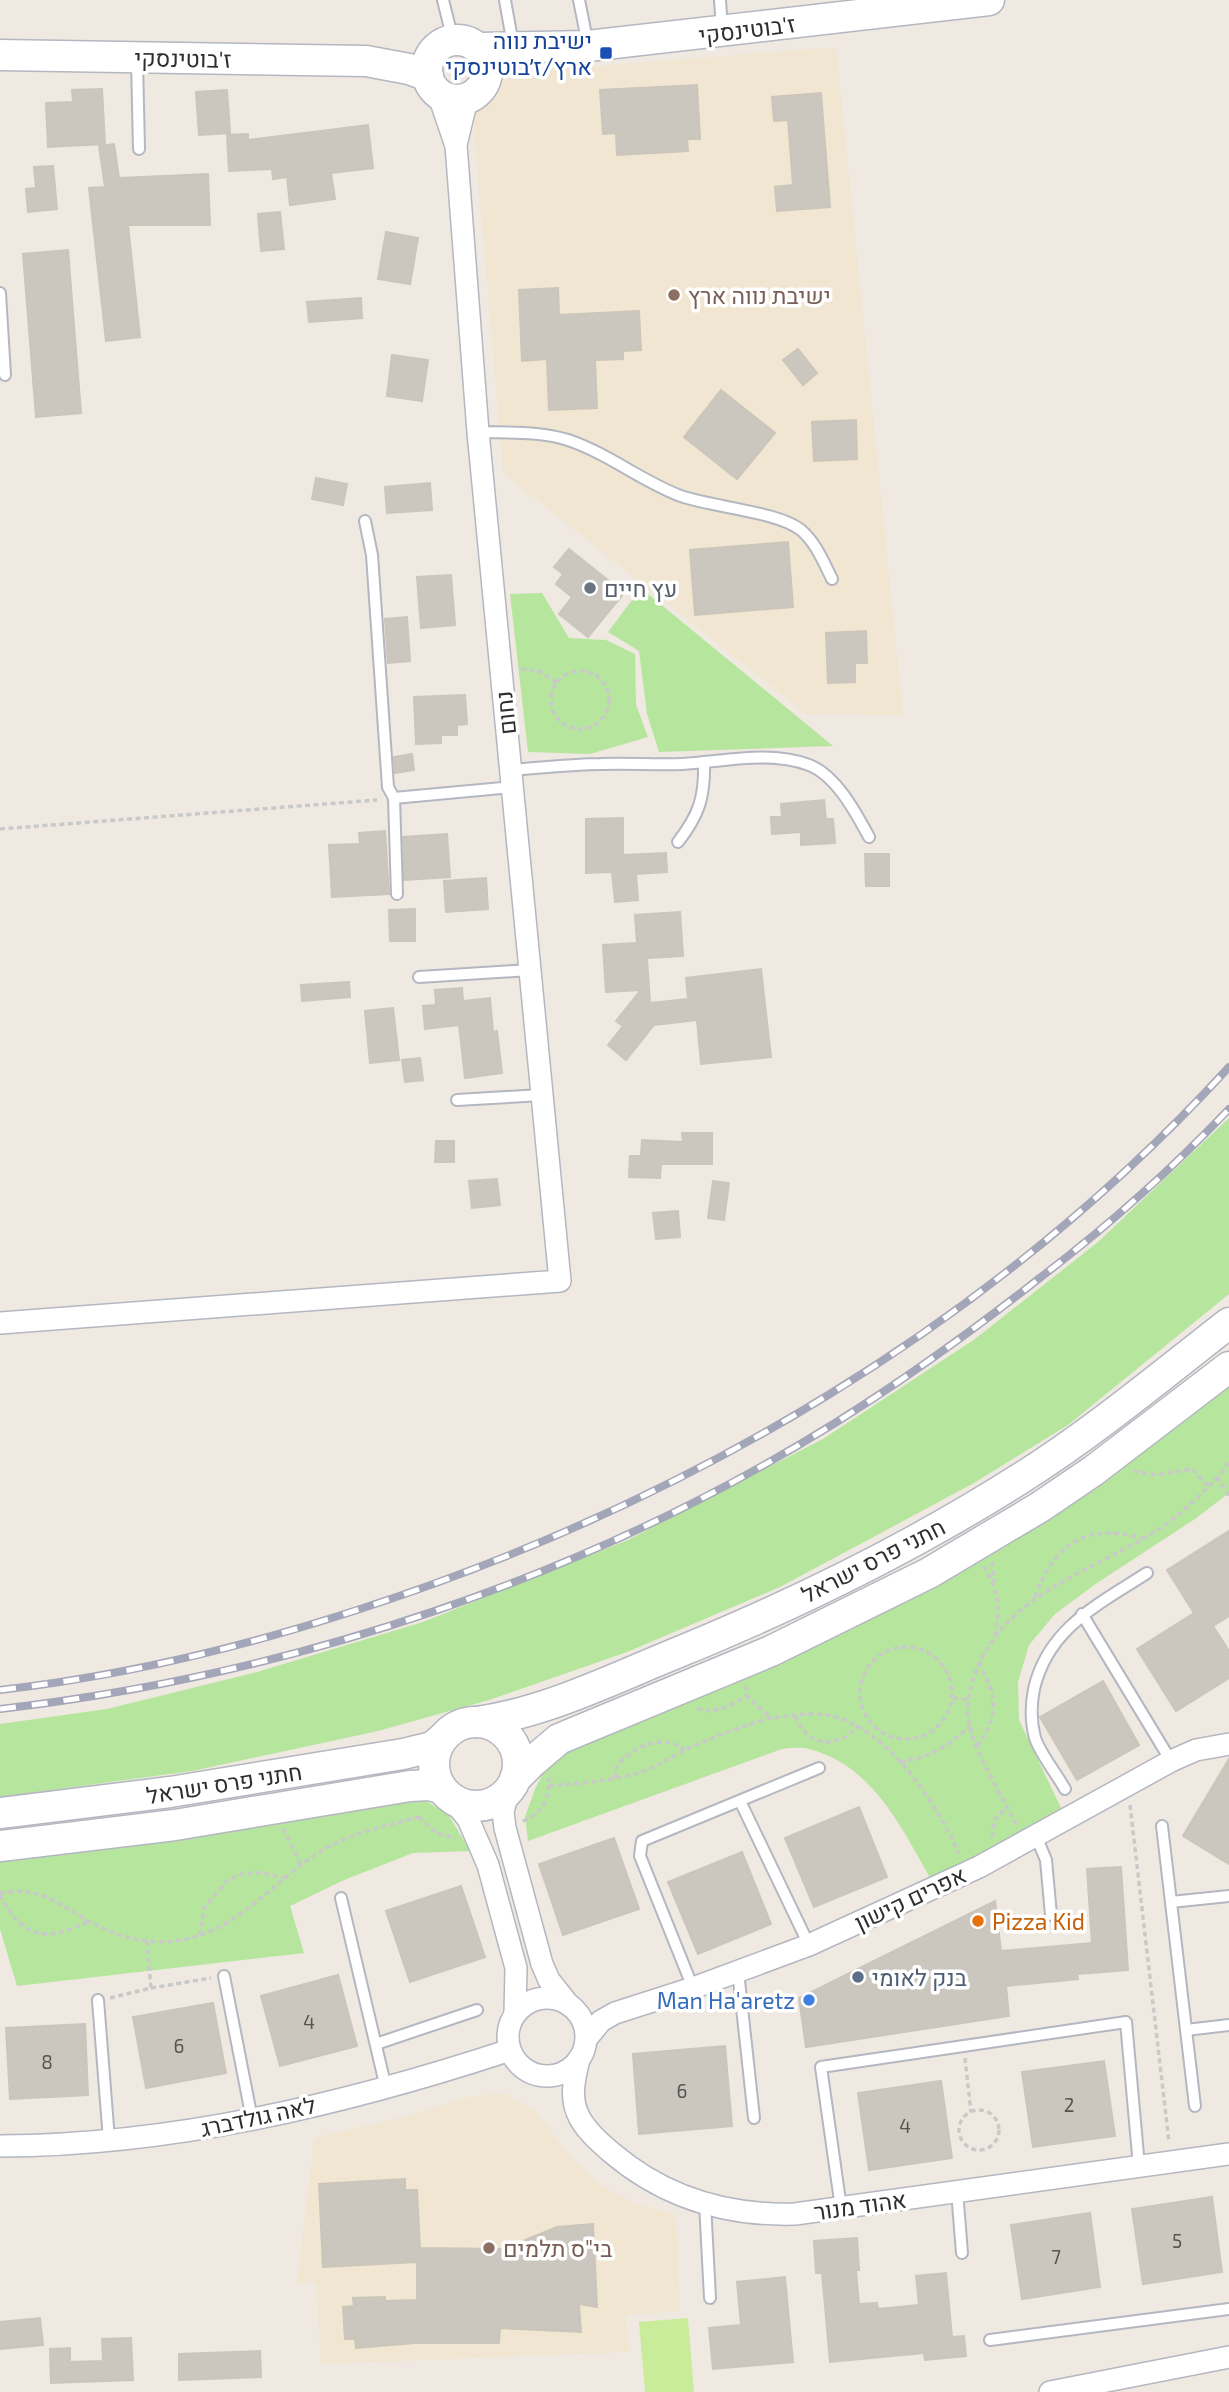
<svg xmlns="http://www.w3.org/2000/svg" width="1229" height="2392" viewBox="0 0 1229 2392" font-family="'Exo 2',Heebo,sans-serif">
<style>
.education{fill:#f0e6d1}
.green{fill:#b6e59e}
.pitch{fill:#c9ec9a}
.building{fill:#cbc7bf;stroke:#cbc5ba;stroke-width:2}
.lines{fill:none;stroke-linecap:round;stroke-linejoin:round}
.lane-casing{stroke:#b4b7c1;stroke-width:14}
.street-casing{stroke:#b4b7c1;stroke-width:24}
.secondary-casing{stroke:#b4b7c1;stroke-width:33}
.path{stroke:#c9c9c9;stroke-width:3.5;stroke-dasharray:5 3.5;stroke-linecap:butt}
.lane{stroke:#fff;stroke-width:10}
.street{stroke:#fff;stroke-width:21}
.secondary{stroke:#fff;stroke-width:30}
.rail-casing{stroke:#a3a6b8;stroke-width:8}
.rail{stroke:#fff;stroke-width:5;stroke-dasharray:16;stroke-linecap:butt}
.transit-dot{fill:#1a4fb4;stroke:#fff;stroke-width:2.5}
.education-dot{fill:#8d6e63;stroke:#fff;stroke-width:2.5}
.worship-dot{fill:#6b7280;stroke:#fff;stroke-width:2.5}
.food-dot{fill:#e8710a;stroke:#fff;stroke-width:2.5}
.service-dot{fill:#5c6f8a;stroke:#fff;stroke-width:2.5}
.shop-dot{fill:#3f7fe0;stroke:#fff;stroke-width:2.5}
.labels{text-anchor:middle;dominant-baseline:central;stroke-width:7;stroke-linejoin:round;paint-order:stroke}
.number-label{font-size:19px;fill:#555452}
.street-label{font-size:23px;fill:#2e2e2e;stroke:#fff}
.transit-label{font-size:23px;fill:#164399;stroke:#fff;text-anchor:end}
.education-label{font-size:23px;fill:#785e54;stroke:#fff;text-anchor:start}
.worship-label{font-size:23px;fill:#5b616d;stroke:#fff;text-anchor:start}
.food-label{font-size:23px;fill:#c56008;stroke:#fff;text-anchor:start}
.service-label{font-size:23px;fill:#4e5e75;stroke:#fff;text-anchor:start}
.shop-label{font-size:23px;fill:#366cbe;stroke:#fff;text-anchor:end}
</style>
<rect width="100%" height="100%" fill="#efe9e1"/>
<g class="education">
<path d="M836 47 903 715 806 714 503 473 473 117 483 91 511 77 535 71Z"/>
<path d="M506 2094 536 2111 571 2157 602 2186 638 2205 676 2214 680 2311 626 2315 629 2352 321 2364 316 2282 297 2285 314 2138 413 2115 472 2096Z"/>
</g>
<g class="green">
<path d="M641 588 833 746 659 752 647 714 639 651 608 632Z"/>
<path d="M542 593 569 638 606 640 635 654 636 705 648 737 590 754 528 752 510 594Z"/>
<path d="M1229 1118V1294L1068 1425 974 1483 780 1587 627 1652 489 1700 378 1731 192 1771 0 1797V1724L107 1709 257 1672 423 1622 628 1540 823 1439 975 1339 1098 1242Z"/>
<path d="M1229 1383V1493L1195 1519 1097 1583 1055 1614 1029 1645 1018 1682 1019 1720 1061 1808 932 1881C902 1829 873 1765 809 1749 801 1747 791 1748 782 1749L528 1841 525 1817 535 1789 548 1764 563 1749 672 1708Z"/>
<path d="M426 1801 448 1814 470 1851 413 1853 344 1880 290 1906 304 1953 17 1986 0 1929V1857L391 1804Z"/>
</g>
<path class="pitch" d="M688 2318 694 2392H645L639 2322Z"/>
<g class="building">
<path d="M697 85 700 139H687L688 151 617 155 616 133 603 134 600 90Z"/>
<path d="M102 89 105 144 48 147 46 103 73 102 72 90Z"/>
<path d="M227 90 230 133 199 135 196 92Z"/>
<path d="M821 93 830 207 777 211 775 187 793 185 788 120 774 121 772 97Z"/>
<path d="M368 125 373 168 331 173 335 199 290 205 287 177 273 179 272 169 229 171 227 135 248 134V140Z"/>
<path d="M114 144 119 178 208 174 210 225H128L140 337 106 341 89 188 105 187 99 146Z"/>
<path d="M53 166 57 209 28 212 26 189 36 188 34 167Z"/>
<path d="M280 212 284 249 261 251 258 214Z"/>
<path d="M386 232 418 238 410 284 378 279Z"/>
<path d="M68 250 81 413 36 417 23 254Z"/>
<path d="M558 288 559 315 639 311 641 350 623 351V359L595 360 597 408 549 410 547 359 522 361 519 290Z"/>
<path d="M361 298 362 318 309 322 307 302Z"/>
<path d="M798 349 817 373 803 385 783 360Z"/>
<path d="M392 355 428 360 422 401 387 396Z"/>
<path d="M721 390 775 433 737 479 684 437Z"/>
<path d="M856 420 857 459 814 461 812 422Z"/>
<path d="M316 478 347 484 343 505 312 499Z"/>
<path d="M430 483 432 510 387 513 385 487Z"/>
<path d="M788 542 793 607 695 615 690 550Z"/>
<path d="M569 549 624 593 588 637 559 614 572 597 556 584 563 574 554 567Z"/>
<path d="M451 575 455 625 421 628 417 577Z"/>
<path d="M407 617 410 661 388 663 385 619Z"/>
<path d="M866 631 867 663H855V682L828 683 826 633Z"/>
<path d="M465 695 467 724 457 725V735H441V743L416 744 414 697Z"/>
<path d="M412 754 414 770 395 773 394 757Z"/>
<path d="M824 800 826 819H833L835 843 801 845V832L772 834 771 817H782L781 804Z"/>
<path d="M623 818V855L666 853 667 872 636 874 638 900 615 902 612 872 586 873V819Z"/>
<path d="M385 831 389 894 332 897 329 845 360 844 359 833Z"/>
<path d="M447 834 450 877 404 880 403 837Z"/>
<path d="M865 854H889V886H866Z"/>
<path d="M486 878 488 909 446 912 444 881Z"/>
<path d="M415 909V941H390L389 910Z"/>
<path d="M680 912 683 956 647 958 650 1003 688 999 686 978 761 969 771 1057 701 1064 697 1020 654 1025 626 1060 608 1045 623 1026 616 1021 641 990 606 992 603 945 637 943 635 915Z"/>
<path d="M349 982 350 997 302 1001 301 985Z"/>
<path d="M462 988 463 1001 490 998 493 1032 497 1031 502 1073 465 1078 459 1025 425 1029 423 1006 436 1005 435 990Z"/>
<path d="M393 1008 399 1060 370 1063 365 1011Z"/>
<path d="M420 1058 423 1080 405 1082 402 1060Z"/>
<path d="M682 1133H712V1164H661L660 1178 629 1177 630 1156H641L642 1140 683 1142Z"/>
<path d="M436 1141H454V1162H435Z"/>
<path d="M497 1179 500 1205 472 1208 469 1181Z"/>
<path d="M713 1181 729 1183 724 1220 708 1218Z"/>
<path d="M678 1211 680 1237 656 1239 653 1213Z"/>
<path d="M1229 1531V1616L1213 1626 1229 1651V1678L1176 1711 1137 1649 1194 1613 1167 1570Z"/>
<path d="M1103 1681 1139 1745 1077 1780 1040 1717Z"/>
<path d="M1229 1759V1864L1183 1836Z"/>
<path d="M859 1807 887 1877 814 1907 785 1838Z"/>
<path d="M614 1838 639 1909 563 1935 539 1864Z"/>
<path d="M742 1852 771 1924 698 1954 668 1882Z"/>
<path d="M1121 1867 1128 1970 1077 1974 1078 1979 1006 1986 1009 2016 806 2047 799 1998 995 1901 1001 1951 1092 1943 1087 1869Z"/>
<path d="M461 1886 485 1957 410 1982 386 1911Z"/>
<path d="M338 1975 357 2046 280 2066 261 1996Z"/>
<path d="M213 2003 226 2073 146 2088 133 2017Z"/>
<path d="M85 2024 88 2095 10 2099 6 2028Z"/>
<path d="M725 2046 732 2126 639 2134 633 2054Z"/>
<path d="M1104 2061 1115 2136 1033 2147 1022 2072Z"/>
<path d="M941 2081 952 2158 869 2170 858 2093Z"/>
<path d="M405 2179V2190H417L420 2248 503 2249 557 2227 593 2224 597 2307 579 2304 581 2332 500 2328 499 2343H415L356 2348 355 2339H345L343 2307 354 2306 353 2298 385 2297V2301L417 2300V2262L323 2267 319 2184Z"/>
<path d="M1212 2197 1222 2272 1143 2284 1132 2209Z"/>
<path d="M1090 2213 1100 2287 1022 2299 1011 2225Z"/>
<path d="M857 2238 859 2270H856L859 2304 877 2303 878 2309 919 2305 916 2276 946 2273 952 2337 964 2336 966 2356 925 2360 924 2353 830 2362 822 2273H816L814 2241Z"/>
<path d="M785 2277 793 2362 713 2369 709 2328 741 2325 737 2282Z"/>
<path d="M40 2318 43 2345 0 2349V2322Z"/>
<path d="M131 2338 133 2380 51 2383 50 2349 70 2348V2362L103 2361 102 2339Z"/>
<path d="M260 2351 261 2377 179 2380V2354Z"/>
</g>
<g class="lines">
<g class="lane-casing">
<g id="lane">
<path d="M443 0 453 40"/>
<path d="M505 0 513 45"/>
<path d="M579 0 588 45"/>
<path d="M720 0 722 29"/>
<path d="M137 61 139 149"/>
<path d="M0 293 5 375"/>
<path d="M478 432C509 433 539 431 568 440 607 453 640 480 678 495 709 507 777 511 801 530 816 543 823 561 832 579"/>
<path d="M365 521 372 555 388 787 394 798"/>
<path d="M511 770C541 768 571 764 601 764 628 763 655 765 682 764 722 762 769 750 809 765 836 775 856 813 869 837"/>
<path d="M678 842C699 815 705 797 704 762"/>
<path d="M397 894 394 798 513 787"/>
<path d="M419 977 530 970"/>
<path d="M457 1100 542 1095"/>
<path d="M1082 1614 1171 1761"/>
<path d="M1065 1789C1056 1773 1041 1755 1035 1738 1031 1723 1031 1704 1034 1689 1048 1628 1099 1604 1147 1573"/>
<path d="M740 1801 809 1945"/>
<path d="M1162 1826 1195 2106"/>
<path d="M1036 1836 1046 1860 1051 1915"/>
<path d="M341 1898 386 2088"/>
<path d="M1171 1902 1229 1896"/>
<path d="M738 1971 754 2118"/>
<path d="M224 1976 252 2119"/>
<path d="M693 1988 640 1856 642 1841 819 1768"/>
<path d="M98 2000 109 2140"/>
<path d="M1186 2030 1229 2025"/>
<path d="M376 2044 477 2010"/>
<path d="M957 2191 962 2253"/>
<path d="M705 2203 710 2298"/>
<path d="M841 2208 821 2067 1126 2022 1139 2166"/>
<path d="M990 2340 1229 2309"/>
</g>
</g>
<g class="street-casing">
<g id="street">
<path d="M438 93 455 143"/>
<path d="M0 1323 560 1281 478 432 456 145 467 99"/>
<path d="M508 1792 503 1812 505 1828 542 1964 549 1980 568 2004"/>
<path d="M451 1798 468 1819 488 1865 516 1968 515 2014"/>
<circle cx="547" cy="2037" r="39"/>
<path d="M587 2038 601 2021 615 2013 693 1988 809 1945 979 1867 1171 1761 1196 1750 1229 1744"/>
<path d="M579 2059C575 2076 570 2095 577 2112 583 2128 599 2142 612 2153 665 2198 726 2216 795 2214L1229 2154"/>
<path d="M0 2146C174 2145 346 2104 510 2050"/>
<path d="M1050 2392 1229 2357"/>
</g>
</g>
<g class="secondary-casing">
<g id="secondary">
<circle cx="457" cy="70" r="30"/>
<path d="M478 48 588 46 989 0"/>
<path d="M0 55 366 61 409 69 428 76"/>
<path d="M477 1722C541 1713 602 1684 662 1659 786 1609 908 1550 1021 1478 1094 1432 1161 1376 1229 1323"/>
<circle cx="476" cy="1764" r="42"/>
<path d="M515 1779 532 1762 559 1739 771 1651 929 1573 1040 1507 1093 1471 1229 1367"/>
<path d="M0 1813 170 1792 403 1754 432 1747 443 1738"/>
<path d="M0 1846 175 1825 410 1786 428 1785 441 1788"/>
</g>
</g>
<g class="path">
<path d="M521 669 539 671 557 683"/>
<circle cx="580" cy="700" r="29"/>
<path d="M0 829 377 800"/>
<path d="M1134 1471 1156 1475 1192 1469 1208 1486"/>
<path d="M1217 1477 1229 1496"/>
<path d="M992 1562 994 1582"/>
<path d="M984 1566C999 1594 1001 1605 995 1635"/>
<path d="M1035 1597C1053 1545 1086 1522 1141 1538"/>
<circle cx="906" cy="1693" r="46"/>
<path d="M746 1686 747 1696 772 1719"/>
<path d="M953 1698 968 1700"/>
<path d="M697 1708C714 1716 732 1704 747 1696"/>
<path d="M795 1716C807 1747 837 1750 858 1726"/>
<path d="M977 1746C999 1717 998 1696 979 1665"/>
<path d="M900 1762C929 1758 949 1746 970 1726"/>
<path d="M615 1778 617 1765C635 1746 662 1733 685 1750"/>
<path d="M549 1786C583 1783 617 1781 649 1769 661 1764 671 1757 683 1751 706 1740 748 1723 773 1718 791 1715 814 1712 832 1716 888 1729 938 1805 959 1854"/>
<path d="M1130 1805 1169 2142"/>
<path d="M419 1817 436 1833 456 1838"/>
<path d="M523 1821C542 1814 550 1798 549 1778"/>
<path d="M1016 1824C1000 1792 974 1753 968 1718 966 1703 971 1685 976 1671 1006 1594 1092 1571 1156 1531 1175 1520 1218 1481 1229 1462"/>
<path d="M283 1829 301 1865"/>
<path d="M992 1837 994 1821 1007 1806"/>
<path d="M0 1893C8 1892 18 1890 27 1892 54 1895 74 1915 98 1926 124 1939 152 1945 181 1940 243 1930 279 1872 332 1845 359 1831 390 1825 419 1817"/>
<path d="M0 1895C23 1940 47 1942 89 1921"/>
<path d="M200 1935 204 1908 228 1880 244 1873H263L286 1878"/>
<path d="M151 1988 211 1978"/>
<path d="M110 1998 151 1988 147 1942"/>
<path d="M965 2058 971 2112"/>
<circle cx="979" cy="2130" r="20"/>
</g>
<use href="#lane" class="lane"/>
<use href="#street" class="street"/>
<use href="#secondary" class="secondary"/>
<g class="rail-casing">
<g id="rail">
<path d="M0 1690C123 1676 240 1648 357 1610 686 1504 995 1323 1229 1067"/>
<path d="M0 1709C292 1675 586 1578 835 1423 907 1378 975 1329 1041 1277 1108 1226 1171 1170 1229 1109"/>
</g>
</g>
<use href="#rail" class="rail"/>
</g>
<rect class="transit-dot" x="599" y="46" width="14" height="14" rx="3.5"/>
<g class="education-dot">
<circle cx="674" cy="295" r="7"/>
<circle cx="489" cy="2248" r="7"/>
</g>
<circle class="worship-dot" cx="590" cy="588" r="7"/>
<circle class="food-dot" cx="978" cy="1921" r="7"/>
<circle class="service-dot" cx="858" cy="1977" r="7"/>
<circle class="shop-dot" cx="809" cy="2000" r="7"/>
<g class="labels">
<g class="number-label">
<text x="309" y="2021">4</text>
<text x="179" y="2045">6</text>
<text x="47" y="2061">8</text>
<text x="682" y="2090">6</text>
<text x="1069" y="2104">2</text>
<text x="905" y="2125">4</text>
<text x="1177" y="2240">5</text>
<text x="1056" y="2256">7</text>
</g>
<g class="street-label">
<text transform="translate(747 29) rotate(-7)">ז'בוטינסקי</text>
<text transform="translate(183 58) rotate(1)">ז'בוטינסקי</text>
<text transform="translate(505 713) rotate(-96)">נחום</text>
<text transform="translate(873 1560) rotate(-27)">חתני פרס ישראל</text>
<text transform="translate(224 1783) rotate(-9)">חתני פרס ישראל</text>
<text transform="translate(910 1898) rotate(-25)">אפרים קישון</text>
<text transform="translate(258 2116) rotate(-12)">לאה גולדברג</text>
<text transform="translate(860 2205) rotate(-8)">אהוד מנור</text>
</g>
<g class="transit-label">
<text x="592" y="40">ישיבת נווה<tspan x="592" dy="26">ארץ/ז׳בוטינסקי</tspan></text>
</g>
<g class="education-label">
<text x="688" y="295">ישיבת נווה ארץ</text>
<text x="503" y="2248">בי"ס תלמים</text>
</g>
<g class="worship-label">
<text x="604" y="588">עץ חיים</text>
</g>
<g class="food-label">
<text x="992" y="1921">Pizza Kid</text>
</g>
<g class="service-label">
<text x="872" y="1977">בנק לאומי</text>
</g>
<g class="shop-label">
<text x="795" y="2000">Man Ha'aretz</text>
</g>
</g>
</svg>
